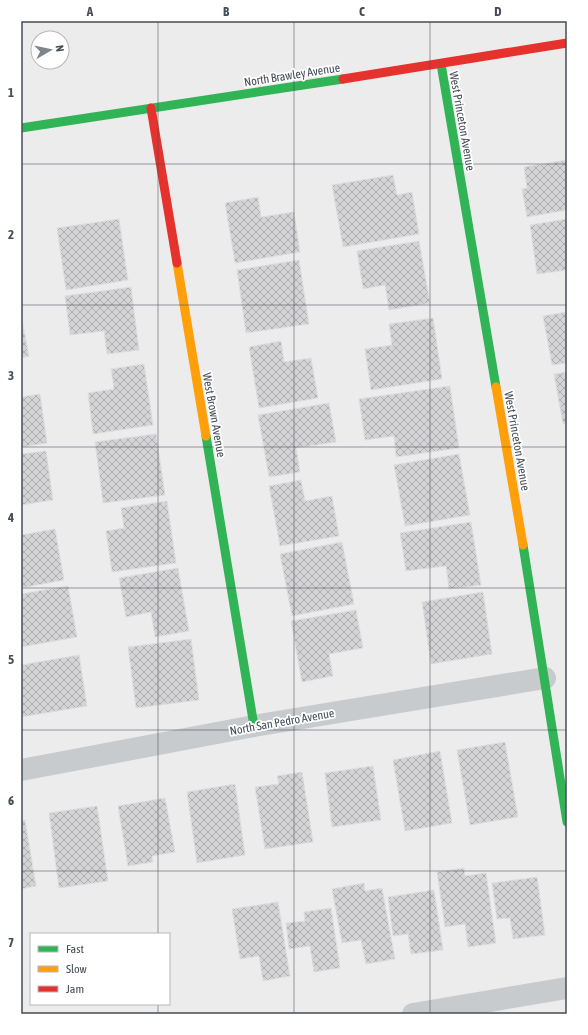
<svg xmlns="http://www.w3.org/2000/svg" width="588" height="1035" viewBox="0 0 588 1035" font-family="'Asap Condensed',sans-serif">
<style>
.building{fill:url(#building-cross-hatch);stroke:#dededf}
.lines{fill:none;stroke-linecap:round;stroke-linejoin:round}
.street{stroke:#c8cbcd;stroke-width:22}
.fast{stroke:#30b455;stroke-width:9}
.slow{stroke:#ff9f0a;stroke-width:9}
.jam{stroke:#e5322d;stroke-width:9}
.grid{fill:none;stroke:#454d57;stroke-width:1;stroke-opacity:0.55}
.labels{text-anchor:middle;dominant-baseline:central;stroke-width:3.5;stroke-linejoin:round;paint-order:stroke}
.street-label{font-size:12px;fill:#454d57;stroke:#fff}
.neatline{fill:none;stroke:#454d57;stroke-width:1.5}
.grid-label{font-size:13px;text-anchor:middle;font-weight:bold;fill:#454d57}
</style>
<defs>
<pattern id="building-cross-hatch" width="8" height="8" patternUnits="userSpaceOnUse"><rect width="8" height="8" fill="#d4d4d6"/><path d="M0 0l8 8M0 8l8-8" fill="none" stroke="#aeaeb0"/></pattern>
</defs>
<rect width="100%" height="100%" fill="#edecec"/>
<g class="building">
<path d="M567 160V210L527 217 522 189 527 188 524 167Z"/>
<path d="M393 175 397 195 412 192 419 234 343 247 332 185Z"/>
<path d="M258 197 261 217 294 212 300 252 235 263 225 203Z"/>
<path d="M119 219 128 280 66 290 57 228Z"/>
<path d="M567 219V270L537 274 530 225Z"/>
<path d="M419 241 430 303 389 310 385 285 363 289 357 251Z"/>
<path d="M299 260 309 324 246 333 237 270Z"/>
<path d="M131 287 139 350 107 354 104 331 70 335 65 296Z"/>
<path d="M567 312V363L552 365 543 316Z"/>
<path d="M21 315 29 356 21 358Z"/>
<path d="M433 318 442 379 371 390 365 349 392 345 389 324Z"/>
<path d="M281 341 284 362 311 358 318 398 259 408 249 347Z"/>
<path d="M144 364 153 425 93 434 88 393 114 389 111 369Z"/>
<path d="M567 372V423L563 424 554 374Z"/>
<path d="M450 386 459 448 396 457 394 436 365 440 359 399Z"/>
<path d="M40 394 47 443 21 447V397Z"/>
<path d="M329 403 336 442 296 448 300 472 269 477 258 415Z"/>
<path d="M156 434 165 495 103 503 95 442Z"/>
<path d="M46 451 53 500 21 505V454Z"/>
<path d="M459 454 470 515 405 526 394 465Z"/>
<path d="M301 480 305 501 332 496 339 536 280 546 269 486Z"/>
<path d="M167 501 176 563 112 572 106 531 124 528 121 508Z"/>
<path d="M471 522 481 585 449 589 446 566 406 571 400 533Z"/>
<path d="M55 529 64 580 21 588V535Z"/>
<path d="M342 542 354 604 292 616 280 554Z"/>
<path d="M178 568 189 631 155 637 151 612 126 617 119 578Z"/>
<path d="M68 586 77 637 21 647V594Z"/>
<path d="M483 592 492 654 431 664 422 602Z"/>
<path d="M356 610 363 648 329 654 333 676 302 682 291 621Z"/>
<path d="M191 639 199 700 136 708 128 647Z"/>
<path d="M79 655 87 706 21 717V665Z"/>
<path d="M505 742 518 817 470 825 457 750Z"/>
<path d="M440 751 452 823 405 831 393 760Z"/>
<path d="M373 766 381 820 332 827 325 773Z"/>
<path d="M302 772 313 842 265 849 255 787 279 784 277 776Z"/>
<path d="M235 784 245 855 197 863 187 792Z"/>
<path d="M165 798 175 852 152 856 153 862 128 866 118 806Z"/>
<path d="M97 806 108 881 59 888 49 813Z"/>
<path d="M25 820 36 886 21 889V821Z"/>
<path d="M464 868 465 876 486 873 496 943 468 947 465 924 445 927 437 872Z"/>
<path d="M537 877 545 935 513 939 510 918 497 919 492 883Z"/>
<path d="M364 883 365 891 382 888 395 959 366 964 361 940 342 943 332 889Z"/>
<path d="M434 890 443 950 411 954 408 934 393 936 388 897Z"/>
<path d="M278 902 290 976 263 981 259 956 240 959 232 909Z"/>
<path d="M331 908 340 968 314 972 310 946 289 949 286 923 305 921 304 912Z"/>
</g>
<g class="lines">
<g class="street">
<path d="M21 770 254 726 545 678"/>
<path d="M413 1014 567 988"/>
</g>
<g class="fast">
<path d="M441 64 496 387"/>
<path d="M21 128 343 79"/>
<path d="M206 436 254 726"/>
<path d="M523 545 567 822"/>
</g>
<g class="slow">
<path d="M177 263 206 436"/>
<path d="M496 387 523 545"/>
</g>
<g class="jam">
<path d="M343 79 567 43"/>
<path d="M151 108 177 263"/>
</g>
</g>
<path class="grid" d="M158 21V934M294 21V1014M430 21V1014M21 164H567M21 305H567M21 447H567M21 588H567M21 730H567M21 871H567M158 1004V1014"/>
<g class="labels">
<g class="street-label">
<text transform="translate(292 75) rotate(-9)">North Brawley Avenue</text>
<text transform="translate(462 121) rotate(80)">West Princeton Avenue</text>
<text transform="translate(214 415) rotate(80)">West Brown Avenue</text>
<text transform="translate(517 441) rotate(80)">West Princeton Avenue</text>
<text transform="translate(282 722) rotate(-10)">North San Pedro Avenue</text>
</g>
</g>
<rect width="588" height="1035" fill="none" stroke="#ffffff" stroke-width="44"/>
<rect x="30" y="933" width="140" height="72" fill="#ffffff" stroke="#b5b8bc"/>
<rect x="38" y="946" width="20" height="6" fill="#30b455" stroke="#b5b8bc"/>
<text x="66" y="953" font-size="12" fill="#454d57">Fast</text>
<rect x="38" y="966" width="20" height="6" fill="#ff9f0a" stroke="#b5b8bc"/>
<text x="66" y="973" font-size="12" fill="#454d57">Slow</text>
<rect x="38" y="986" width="20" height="6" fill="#e5322d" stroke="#b5b8bc"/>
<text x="66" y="993" font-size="12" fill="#454d57">Jam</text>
<g transform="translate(50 50) rotate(81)"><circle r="19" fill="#ffffff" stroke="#b5b8bc"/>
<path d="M0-3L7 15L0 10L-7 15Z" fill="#80858b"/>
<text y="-6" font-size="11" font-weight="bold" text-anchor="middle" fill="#454d57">N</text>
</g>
<rect x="22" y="22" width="544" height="991" class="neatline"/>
<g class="grid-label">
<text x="90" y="16">A</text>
<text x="226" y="16">B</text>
<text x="362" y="16">C</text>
<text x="498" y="16">D</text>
<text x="11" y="97">1</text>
<text x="11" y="239">2</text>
<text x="11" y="380">3</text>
<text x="11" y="522">4</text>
<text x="11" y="664">5</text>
<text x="11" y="805">6</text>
<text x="11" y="947">7</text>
</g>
</svg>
